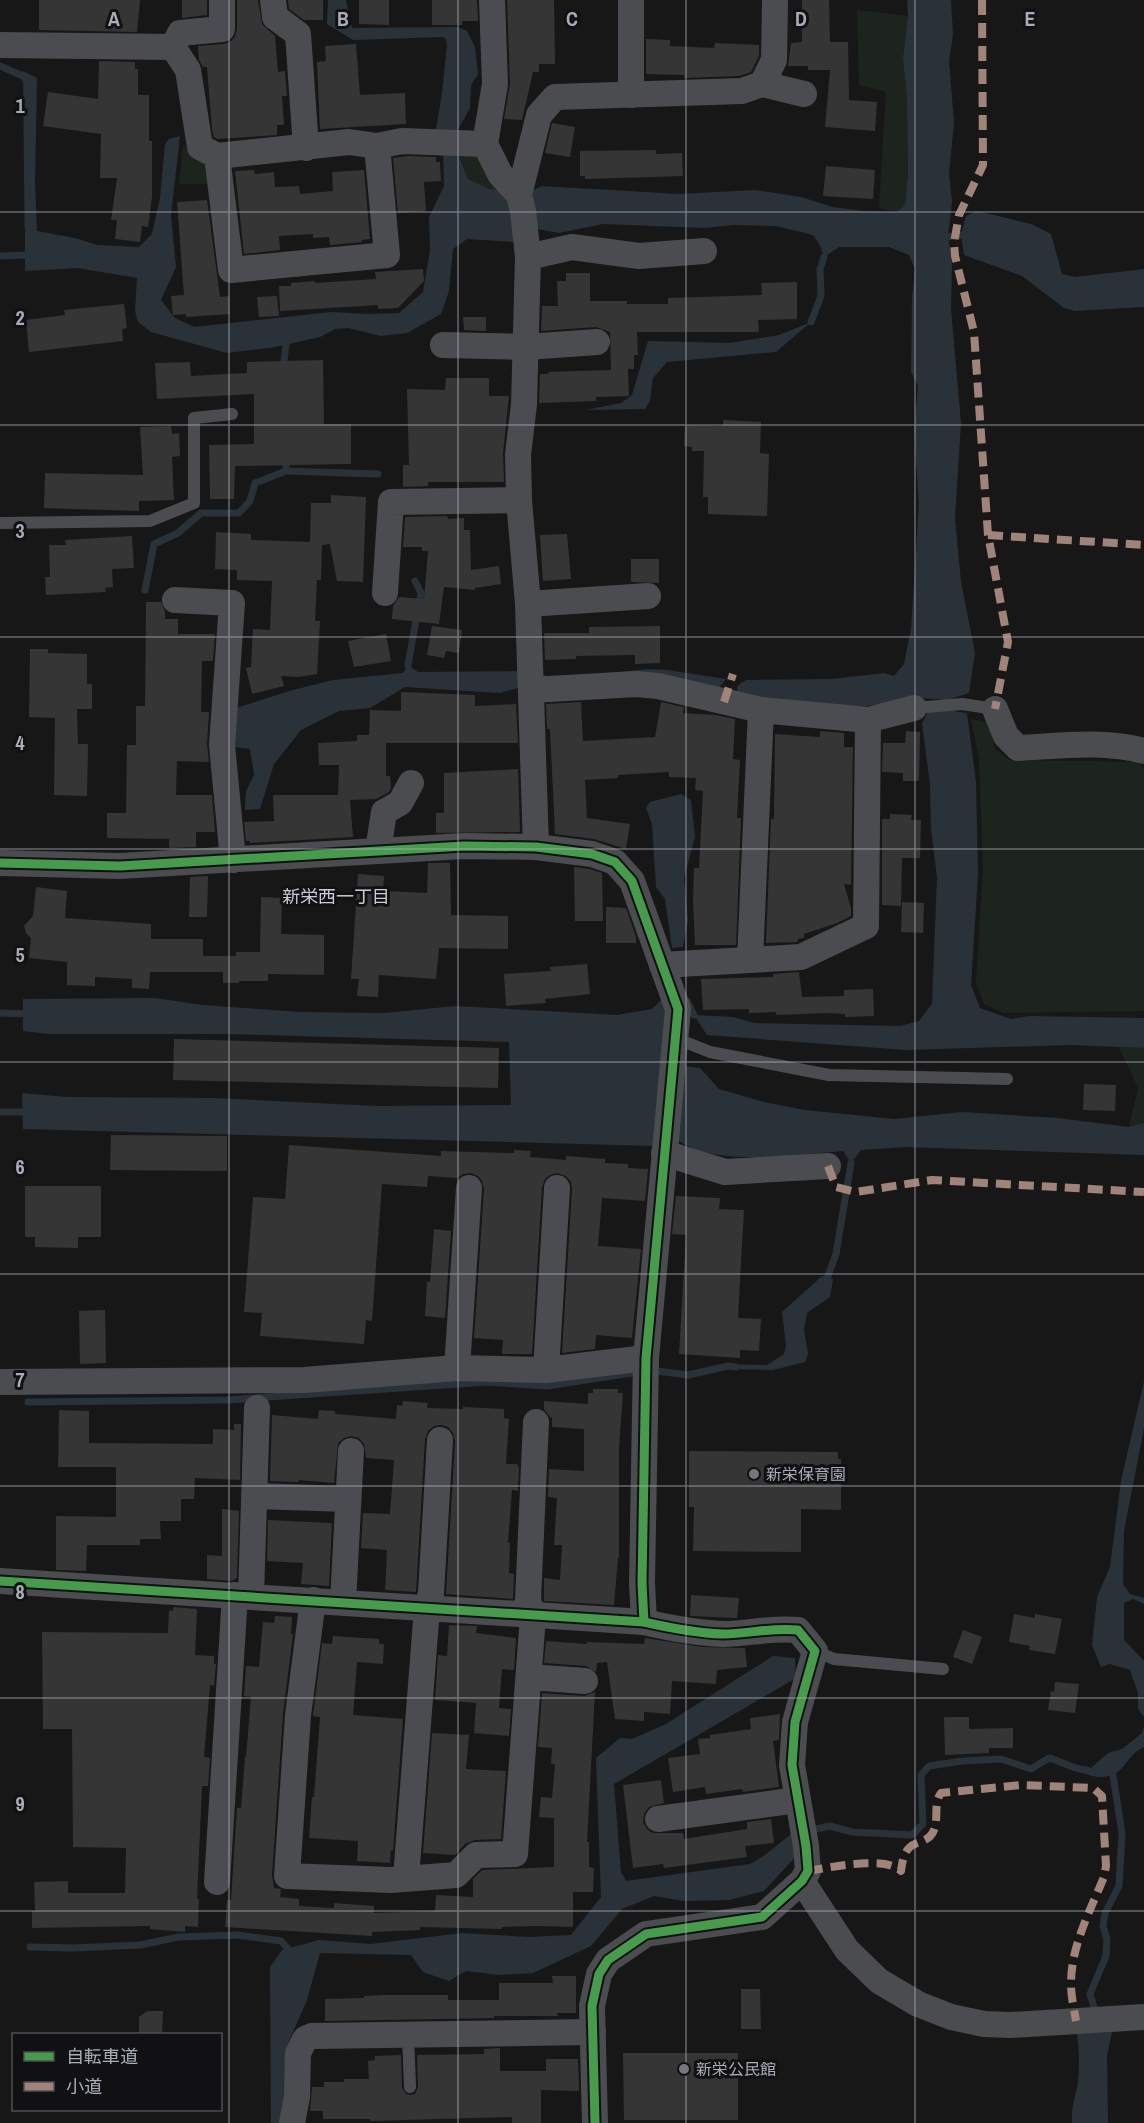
<svg xmlns="http://www.w3.org/2000/svg" width="1144" height="2123" viewBox="0 0 1144 2123" font-family="'Archivo Narrow','Noto Sans JP',sans-serif">
<style>
.green{fill:#1d241e}
.water{fill:#2a3239}
.pier{fill:#171717}
.lines{fill:none;stroke-linecap:round;stroke-linejoin:round}
.stream{stroke:#2a3239;stroke-width:7}
.building{fill:#353536}
.lane{stroke:#4b4c50;stroke-width:12}
.street{stroke:#4b4c50;stroke-width:26}
.quiet{stroke:#a18479;stroke-width:8;stroke-dasharray:15 8;stroke-linecap:butt}
.cycleway-casing{stroke:#111113;stroke-width:13}
.cycleway{stroke:#469c4c;stroke-width:9}
.grid{fill:none;stroke:#a8adb8;stroke-width:1.5;stroke-opacity:0.55}
.poi-dot{fill:#757880;stroke:#111113;stroke-width:2}
.labels{text-anchor:middle;dominant-baseline:central;stroke-width:6;stroke-linejoin:round;paint-order:stroke}
.poi-label{font-size:16px;fill:#a8adb8;stroke:#111113;text-anchor:start}
.neighbourhood-label{font-size:18px;fill:#c9ccd4;stroke:#111113}
.grid-label{font-size:20px;text-anchor:middle;font-weight:bold;fill:#a8adb8;stroke:#111113;stroke-width:6;stroke-linejoin:round;paint-order:stroke}
</style>
<rect width="100%" height="100%" fill="#171717"/>
<g class="green">
<path d="M857 10 908 16 903 58 907 98 908 173 905 205 897 212 879 208 886 92 859 85Z"/>
<path d="M183 145 212 171 215 184H179Z"/>
<path d="M477 151 506 190 489 189 468 179 457 152Z"/>
<path d="M971 719 989 722 995 749 1009 760 1138 762 1144 769V1011L1004 1013 984 1004 976 983 983 870 979 760Z"/>
<path d="M1119 1047 1144 1048V1123L1129 1127 1138 1088Z"/>
</g>
<g class="water">
<path d="M328 0H346L352 28 458 27 467 31 475 47 478 74 471 85 470 108 456 133 440 132 436 129 442 93 447 45 446 39 443 37 353 40 327 24Z"/>
<path d="M907 0H951L953 35 949 61 954 123 949 173 952 202 948 237 952 262 951 309 961 423 955 518 961 582 975 653 969 693 947 700 918 698 859 707 774 700 738 694 737 686 746 680 832 679 884 673 894 676 904 664 911 629 919 504 914 431 918 385 911 372 912 298 915 269 909 255 889 247H839L824 257 820 245 813 235 776 226 733 225 705 228 603 224 559 233 532 228 530 218 533 190 542 186 679 194 755 190 801 197 833 207 863 211 897 212 905 205 908 173 907 98 903 58 908 16Z"/>
<path d="M23 71 37 78 35 182 37 231 75 238 97 245 139 247 152 234 160 198 165 144 169 139 180 136 171 215 176 267 161 300 175 318 194 327 331 312 368 314 399 313 423 292 430 250 429 217 444 186 443 149 457 152 468 179 489 189 506 190 518 219 513 242 467 239 453 249 449 291 441 314 407 333 381 336 348 328 335 329 320 337 275 347 227 353 151 332 138 322 135 311 137 278 77 268 25 271Z"/>
<path d="M977 211 1031 224 1051 234 1062 274 1075 277 1144 269V307L1075 311 1064 308 1022 276 964 255 961 235 966 216Z"/>
<path d="M811 322 776 352 667 362 653 378 650 401 645 409 586 410 621 403 632 395 648 341 730 343 779 335Z"/>
<path d="M408 665 418 672 525 671 548 676 602 674 648 669 668 670 726 679 718 689 524 686 500 693 405 687 370 708 339 711 301 730 274 764 260 809 245 810 246 791 254 775 250 749 234 747 236 708 293 690 333 680 403 673Z"/>
<path d="M946 710 967 713 976 782 978 874 971 985 980 1008 1011 1019 1029 1016 1144 1018V1048L1071 1045 905 1050 707 1035 694 1015 733 1017 754 1023 900 1026 919 1021 932 1004 937 877 931 829 930 785 922 723 928 712Z"/>
<path d="M681 794 691 800 695 837 684 878 688 920 683 947 672 948 665 899 656 887 652 824 646 808 650 802Z"/>
<path d="M665 996 668 1016 654 1146 23 1129 22 1093 66 1097 213 1098 377 1106 511 1105 509 1042 227 1034H48L23 1031V999L155 998 202 1005 302 1012 385 1013 455 1006 617 1015 652 1009Z"/>
<path d="M684 1066 700 1068 719 1089 764 1102 805 1110 894 1119 962 1112 1058 1118 1129 1127 1144 1123V1155L905 1147 861 1150 851 1163 843 1151C799 1154 714 1168 678 1140Z"/>
<path d="M822 1276 833 1279 830 1297 807 1313 804 1330 808 1354 805 1362 773 1370 731 1369 724 1364 767 1365 784 1354 786 1346 782 1312Z"/>
<path d="M1144 1381V1428L1124 1531 1123 1584 1130 1594 1144 1598V1604L1133 1599 1124 1603V1640L1144 1661V1717L1138 1709V1693L1130 1670 1110 1664 1101 1667 1092 1645 1097 1597 1110 1567 1121 1481Z"/>
<path d="M773 1656 795 1658 796 1678 614 1784 621 1872 626 1881 750 1864 765 1855 795 1831 798 1854 764 1891 729 1900 683 1901 654 1896 622 1909 591 1946 533 1973 499 1975 466 1971 449 1981 423 1972 411 1955 320 1953 307 2000 286 2048V2094L282 2123H271L270 1967 282 1950 319 1940 371 1944 462 1933 529 1937 571 1935 601 1897 596 1758 620 1738 632 1739 666 1724Z"/>
<path d="M1144 1726V1747C1123 1757 1127 1775 1102 1777 1092 1777 1088 1775 1079 1770L1091 1768 1108 1753 1122 1749 1142 1733Z"/>
<path d="M1112 2032 1107 2056 1108 2123H1072C1071 2106 1076 2096 1078 2081 1080 2065 1079 2049 1077 2033Z"/>
</g>
<path class="pier" d="M22 228H25V274L22 271Z"/>
<g class="lines">
<g class="stream">
<path d="M0 66 23 76 27 81"/>
<path d="M948 237 961 235"/>
<path d="M0 256 25 255 33 253"/>
<path d="M811 322 821 296 820 269 824 257"/>
<path d="M283 370 286 344"/>
<path d="M286 471 378 474"/>
<path d="M145 590 154 544 178 533 201 513H239L250 501 255 483 286 471V456"/>
<path d="M408 665 421 593 415 581"/>
<path d="M687 1001 694 1015"/>
<path d="M0 1013 30 1014"/>
<path d="M0 1112H30"/>
<path d="M825 1284 836 1254 851 1163"/>
<path d="M649 1370 688 1375 728 1366 736 1367"/>
<path d="M28 1402 226 1400 487 1382 547 1386 638 1372"/>
<path d="M810 1833 816 1829 830 1826 852 1832 912 1835 923 1824 921 1775 929 1766 962 1761 1001 1759 1031 1769 1049 1758C1061 1761 1074 1770 1087 1770"/>
<path d="M30 1947 74 1948 140 1945 179 1937 237 1935 281 1941 293 1954"/>
<path d="M1094 2007 1090 1994 1106 1956 1107 1939 1103 1926 1105 1913 1119 1886 1122 1833 1112 1769"/>
</g>
</g>
<g class="building">
<path d="M39 0H140L137 32 39 30Z"/>
<path d="M182 0H207V15L182 18Z"/>
<path d="M237 0H258L262 24 275 36 278 72 285 71 287 96H282L284 125H277V135L217 139 214 137 212 129 207 67H203L199 60 198 46 224 44 231 41 235 37 237 29Z"/>
<path d="M288 0H323V20H304L289 9Z"/>
<path d="M359 0H389V25L359 24Z"/>
<path d="M432 0H477L478 21H462V25H432Z"/>
<path d="M507 0H554L555 64H539V72H533L522 120 504 119 510 84Z"/>
<path d="M802 0H829L830 42H848L849 100 877 102 875 131 825 127 830 70H808V66H788L791 43 802 42Z"/>
<path d="M646 39 670 40V46L714 48 715 43 759 45V56L751 72 739 76 684 78V75L646 74Z"/>
<path d="M356 44 360 95 405 93 406 124 320 129 317 62 326 61 325 46Z"/>
<path d="M99 61 135 62V69H138V95H149V141H152V197L148 227 142 226 140 242 115 239 117 220H111L117 178H100L101 134 43 126 48 92 98 99Z"/>
<path d="M552 123 575 127 570 157 545 153Z"/>
<path d="M656 150V154L682 153 683 176 585 179V176H580V151Z"/>
<path d="M409 156 436 157V162H440L441 181 424 182 426 211 398 213 393 158Z"/>
<path d="M826 166 875 170 873 199 823 196Z"/>
<path d="M254 170 255 174 274 172 275 187 299 186 300 194 333 191 332 172 364 170 370 239 362 240V242L330 245 329 237 313 238V234L279 236 280 250 244 254 235 171Z"/>
<path d="M207 200 220 297 229 296 230 314 186 317V314L173 315 171 296 184 295 177 202Z"/>
<path d="M423 269 424 281 398 308 378 309V305L280 311 279 286H291V283L315 281V283L376 279 375 272Z"/>
<path d="M566 273H590V301H627V304H668V298L762 295 761 283 797 282V319L758 320 759 332H637L638 355H634V369H628L629 396 596 397V401L539 403 540 374H549L548 372 611 370 610 332 596 327 541 331 542 306H558L557 281H566Z"/>
<path d="M277 296 279 316 259 317 257 297Z"/>
<path d="M124 304 127 328 122 329 123 341 29 352 26 320 65 315 64 310Z"/>
<path d="M463 317H486V331L464 330Z"/>
<path d="M323 360 324 424H351V464L235 466 234 499H210L209 445 254 444V394L157 399 155 363 190 362 191 376 247 373V362Z"/>
<path d="M446 378H489V396H509L503 453 504 482H428V486L403 487V465H409L407 389 445 390Z"/>
<path d="M723 420 761 422 760 453 769 454 767 516 708 514V497H703L704 451H692V447L684 446 685 425 723 426Z"/>
<path d="M171 426 172 434 179 433 180 456 172 457 174 500 139 501V511L44 508 45 473 143 475 140 427Z"/>
<path d="M331 495 366 497 363 582 337 581 330 544 322 545 321 580H317L315 621H320L317 674 298 677 281 676 284 686 252 694 246 668 251 667 253 629 270 630 272 581 237 580V570L215 569 216 532 251 534V540L310 542 311 503H331Z"/>
<path d="M447 516 448 519 464 518V530H470L471 570 499 566 501 584 475 588V590L444 587 439 624 392 619 393 606 399 597 424 599 428 551H422V547H403L405 517Z"/>
<path d="M567 534 571 579 543 581 540 535Z"/>
<path d="M132 536 134 568 112 569 113 587 105 588 106 592 46 595 45 577H50L49 545H66L65 540Z"/>
<path d="M631 559H659V583L631 582Z"/>
<path d="M146 602H161L165 611V619H178V634H215L213 661H202L201 712H209L207 744 209 762 177 761 176 795H212L215 832H196V847L169 848V839L107 838V813H126L127 745H136V706H145Z"/>
<path d="M432 626 462 630 459 653 446 651 444 658 427 655Z"/>
<path d="M660 626V663L635 664V655L576 656V659L545 660 544 633H589V627Z"/>
<path d="M386 634 391 661 354 667 348 641Z"/>
<path d="M30 649H48V653L87 654V684H92V709H77L78 744H88L87 796 54 795 55 718 29 717Z"/>
<path d="M401 692 475 695V706L516 704 518 743H386V776H390L391 788 389 792 376 799 350 800 353 837 250 843V841H246L244 822 274 821 273 795H338L339 765H319L318 743 357 741V735H369L370 710 401 711Z"/>
<path d="M581 702 583 741 655 737 661 702 684 707 683 713 716 715 735 719 733 759 740 760 737 818H741L736 945H695L693 899 694 868H699L703 791 695 790 696 778 669 777V772L618 775V778L585 780 587 818 630 824 626 849 594 839 555 834 550 729H547L546 704Z"/>
<path d="M820 731 844 733V747H853L851 885 844 884 851 908V916L837 923 804 934V938L798 939 797 942 766 943 771 819H774L775 734 820 737Z"/>
<path d="M906 731 920 732 919 781H903V773L882 772 883 743H905Z"/>
<path d="M518 769 520 832 436 833V813H444V773Z"/>
<path d="M890 814 912 815 911 820H921L920 858H902L901 906 882 905V819H890Z"/>
<path d="M428 863H450L451 915 508 916V949L439 948 436 979 379 975 378 997 357 996 359 979H351L358 874 384 876 383 891 427 893Z"/>
<path d="M574 867 589 869 602 873 603 921H575Z"/>
<path d="M208 876 207 917H189L190 877Z"/>
<path d="M36 887 67 891 65 918 151 924V939H203V956H236V952H260L261 897 282 898 281 934 324 935V975L268 974V981H239V983H223V972H150L149 989 132 988V979L95 977V986L67 985V962L29 958 31 938 26 933 24 926 33 916Z"/>
<path d="M902 902 924 903 923 933 901 932Z"/>
<path d="M606 907 626 908 636 937V943H606Z"/>
<path d="M587 964 590 994 545 999 546 1003 506 1006 504 974 551 971 550 967Z"/>
<path d="M799 972 802 997 844 996V990L873 989 874 1016 845 1017V1014L829 1013 776 1015V1012L749 1013V1009L703 1010 701 979 773 977V974Z"/>
<path d="M174 1039 499 1048 498 1088 173 1080Z"/>
<path d="M1084 1084 1116 1085 1115 1111 1083 1110Z"/>
<path d="M111 1135 227 1136V1171L110 1170Z"/>
<path d="M289 1145 441 1156V1151L514 1153V1150L531 1151 530 1157 566 1160V1156L605 1159V1163L628 1164V1168L648 1169 645 1201 602 1198 598 1246 641 1249 632 1338 596 1335 595 1349 562 1353 572 1189 571 1182 566 1176 557 1173 550 1175 545 1179 542 1187 532 1354H502L503 1340 474 1338 484 1189 482 1181 478 1176 471 1173 463 1174 458 1178 428 1176 427 1187 382 1184 372 1321 366 1320 364 1344 260 1336 262 1313 244 1312 253 1197 285 1199Z"/>
<path d="M25 1186H101V1237H78V1248L35 1247V1237H25Z"/>
<path d="M676 1196 720 1198 719 1209 744 1210 738 1318 761 1319 759 1351 740 1350V1358L679 1354 686 1235 672 1234Z"/>
<path d="M434 1229 451 1231 445 1318 425 1316 427 1282H430Z"/>
<path d="M105 1310 106 1363 80 1364 79 1311Z"/>
<path d="M593 1389H618V1393H623L619 1448V1558H618L614 1605 544 1601V1578L560 1580 562 1545H554L557 1498 548 1497 549 1469 584 1471V1429L552 1427V1418L550 1417 544 1409V1401L588 1404V1393H593Z"/>
<path d="M403 1401 428 1403 427 1408 463 1409V1407L504 1409V1418L509 1419 506 1464H517L519 1467 518 1491 512 1490 508 1543H510L509 1573 514 1574 513 1599 446 1594 455 1441 453 1433 448 1427 441 1425 434 1426 428 1431 425 1439 416 1592 385 1590 387 1550 361 1548 363 1513 390 1514 394 1460 366 1458 364 1444 359 1438 351 1436 344 1438 338 1443 334 1483 299 1480 298 1482 270 1481 272 1415 318 1419 319 1410 335 1411V1414L396 1419 397 1405 402 1406Z"/>
<path d="M59 1410 89 1411V1443L213 1444V1429L234 1430V1424H241L240 1480 195 1478 194 1499H181V1521H160L161 1539H140V1545H87L86 1571 56 1570V1516L116 1517V1467H58Z"/>
<path d="M689 1451 838 1452V1459H841V1510L801 1509V1552L693 1551 694 1507H689Z"/>
<path d="M222 1509 239 1511 237 1578 232 1581 207 1579V1555L222 1556Z"/>
<path d="M268 1520 332 1523 329 1586 301 1584 303 1563 267 1561Z"/>
<path d="M691 1595 739 1598 737 1618 690 1616Z"/>
<path d="M173 1607 197 1609 195 1655 214 1656V1664H216L214 1686 210 1685 204 1757 210 1758 208 1786H202L197 1899H199L198 1927 185 1926V1932L150 1929V1926L32 1928V1911H35L34 1882 68 1881V1893H125L126 1848 73 1847 72 1729H43L42 1632 168 1633 169 1610 173 1611Z"/>
<path d="M1014 1614 1035 1618V1614L1062 1619 1055 1654 1029 1650 1030 1646 1009 1642Z"/>
<path d="M275 1616 292 1617 291 1634H293L283 1714 272 1875 274 1888 281 1889 280 1897 299 1899V1906L334 1908V1903L374 1906V1913L435 1911 436 1895 473 1897V1879L482 1870 554 1867V1818L539 1817 541 1797 552 1798 555 1764H551L552 1748 538 1747 542 1693 584 1696 595 1692 587 1842H589V1867L594 1868 593 1892H573V1927L539 1926 502 1927V1929L420 1927V1930L372 1932V1936L225 1927 227 1900H231L237 1808H241L245 1757H246L251 1697 244 1696 246 1666 259 1667 263 1622 274 1623Z"/>
<path d="M449 1625 477 1626 476 1633 516 1638 514 1670 502 1669 499 1708 511 1709 509 1736 474 1733 476 1703 435 1700 438 1655 447 1656Z"/>
<path d="M963 1630 982 1637 972 1664 953 1657Z"/>
<path d="M333 1636 379 1639V1644H384L383 1664 357 1662 353 1715 403 1719 393 1851 391 1850 390 1863 357 1861 358 1841 309 1838 312 1797H314L320 1717 313 1716 322 1643 332 1644Z"/>
<path d="M645 1638 702 1647 745 1648 747 1667 717 1670 716 1684 672 1681 670 1714 644 1712V1721L615 1719 607 1662 597 1663 596 1672 586 1666 544 1663 546 1641 587 1644V1642L644 1644Z"/>
<path d="M1055 1682 1079 1684 1075 1713 1048 1710 1051 1691 1054 1692Z"/>
<path d="M780 1714 779 1740 773 1741 779 1787 743 1792 742 1789 706 1794 705 1787 673 1792 668 1758 700 1754 698 1739 710 1738V1735L751 1729 750 1718Z"/>
<path d="M944 1717H969V1729L1013 1728V1748H989V1753L945 1755Z"/>
<path d="M432 1733 469 1735 466 1769 506 1771 501 1839 475 1840 465 1844 455 1855 423 1853Z"/>
<path d="M661 1780 664 1803 649 1807 644 1814 643 1822 647 1829 652 1833H683L684 1839 747 1829V1822L771 1819 774 1843 745 1846 747 1857 664 1868 663 1864 633 1868 623 1785Z"/>
<path d="M552 1976H576V2013H557L558 2016H494V2018L325 2021V1999L364 1998V1996L382 1995H448V2000H499V1983H553Z"/>
<path d="M741 1989H760L761 2029H741Z"/>
<path d="M147 2011H163L162 2034H139V2017Z"/>
<path d="M500 2048V2071H546V2059H578L579 2091 541 2090V2123H512V2117L370 2121V2119H323V2111H310L312 2087H324V2082H344V2079H369L368 2061 375 2060V2056L401 2055 402 2088 406 2094 411 2095 415 2094 418 2087 417 2055 484 2054V2049Z"/>
<path d="M623 2053H738V2120H624Z"/>
</g>
<g class="lines">
<g class="lane">
<path d="M0 523 150 521 194 503V418L232 414"/>
<path d="M914 708 962 704 995 709"/>
<path d="M675 1038 710 1052 829 1075 1007 1079"/>
<path d="M815 1651 834 1659 943 1669"/>
<path d="M408 2035 410 2087"/>
</g>
<g class="street">
<path d="M273 0 275 17 298 34 306 148"/>
<path d="M492 0 495 84 485 144 500 174 519 195 523 211 528 257 524 404 518 455 519 500 528 604 536 847"/>
<path d="M631 0V95"/>
<path d="M0 45 173 47 188 70 200 147 217 156 349 142 377 146 402 141 485 144"/>
<path d="M173 47 180 33 222 29V0"/>
<path d="M762 84 804 94"/>
<path d="M217 156 231 270 387 255 377 146"/>
<path d="M519 195 539 115 555 97 742 91 762 84 774 60 775 0"/>
<path d="M528 257 572 247 639 256 704 251"/>
<path d="M443 345 526 347 597 342"/>
<path d="M385 593 391 502 519 500"/>
<path d="M175 600 232 603 222 745 233 860"/>
<path d="M528 604 648 596"/>
<path d="M532 690 636 684 658 686 761 710 868 720 914 708"/>
<path d="M995 709 1006 736 1018 748C1059 746 1104 740 1144 751"/>
<path d="M378 851 384 812 400 803 411 783"/>
<path d="M0 863 120 866 464 846 536 847 592 854 615 862 632 881 678 1009 646 1358 642 1583 644 1622"/>
<path d="M750 960 761 710"/>
<path d="M662 965 801 957 866 926 868 720"/>
<path d="M664 1153 725 1172 828 1166"/>
<path d="M457 1368 469 1188"/>
<path d="M546 1370 557 1188"/>
<path d="M0 1382 304 1380 457 1368 546 1370 646 1358"/>
<path d="M255 1496 348 1499"/>
<path d="M0 1581 644 1622C670 1628 697 1633 723 1634 748 1634 773 1627 798 1630L815 1651 795 1722 792 1765 806 1846 808 1871 802 1881 762 1917 646 1934 608 1960 599 1974 592 2006 595 2123"/>
<path d="M251 1596 257 1408"/>
<path d="M313 1600 298 1715 287 1876 391 1880 456 1875 476 1855 515 1854 533 1616 528 1600 536 1422"/>
<path d="M343 1602 351 1451"/>
<path d="M529 1677 585 1681"/>
<path d="M658 1819 797 1800"/>
<path d="M406 1878 427 1608 431 1593 440 1440"/>
<path d="M802 1881 847 1950 879 1981 918 2004 951 2017 984 2024 1011 2025 1144 2017"/>
<path d="M217 1882 235 1595"/>
<path d="M292 2123 297 2097 298 2053 305 2039 312 2036 593 2032"/>
</g>
<g class="quiet">
<path d="M982 0 983 165 959 215 954 243 955 256 974 332 988 535 1008 642 995 709"/>
<path d="M988 535 1144 545"/>
<path d="M724 702 733 674"/>
<path d="M828 1166 836 1187 856 1192 932 1180 1144 1192"/>
<path d="M808 1871C828 1868 885 1855 901 1871 902 1864 903 1854 909 1848 917 1840 929 1843 934 1830 939 1818 933 1804 941 1793L1021 1785 1093 1788 1102 1796 1106 1866 1104 1877C1090 1911 1071 1946 1071 1984 1071 1996 1074 2009 1076 2021"/>
</g>
<g class="cycleway-casing">
<g id="cycleway">
<path d="M0 863 120 866 464 846 536 847 592 854 615 862 632 881 678 1009 646 1358 642 1583 644 1622"/>
<path d="M0 1581 644 1622C670 1628 697 1633 723 1634 748 1634 773 1627 798 1630L815 1651 795 1722 792 1765 806 1846 808 1871 802 1881 762 1917 646 1934 608 1960 599 1974 592 2006 595 2123"/>
</g>
</g>
<use href="#cycleway" class="cycleway"/>
</g>
<path class="grid" d="M229 0V2123M458 0V2123M686 0V2123M915 0V2123M0 212H1144M0 425H1144M0 637H1144M0 849H1144M0 1062H1144M0 1274H1144M0 1486H1144M0 1698H1144M0 1911H1144"/>
<g class="poi-dot">
<circle cx="754" cy="1474" r="6"/>
<circle cx="684" cy="2069" r="6"/>
</g>
<g class="labels">
<g class="poi-label">
<text x="766" y="1474">新栄保育園</text>
<text x="696" y="2069">新栄公民館</text>
</g>
<g class="neighbourhood-label">
<text x="336" y="896">新栄西一丁目</text>
</g>
</g>
<g class="grid-label">
<text x="114" y="26">A</text>
<text x="343" y="26">B</text>
<text x="572" y="26">C</text>
<text x="801" y="26">D</text>
<text x="1030" y="26">E</text>
<text x="20" y="113">1</text>
<text x="20" y="325">2</text>
<text x="20" y="538">3</text>
<text x="20" y="750">4</text>
<text x="20" y="962">5</text>
<text x="20" y="1174">6</text>
<text x="20" y="1387">7</text>
<text x="20" y="1599">8</text>
<text x="20" y="1811">9</text>
</g>
<rect x="12" y="2033" width="210" height="78" fill="#111113" stroke="#4d4f55" stroke-width="1.5"/>
<rect x="24" y="2052" width="30" height="9" fill="#469c4c" stroke="#4d4f55" stroke-width="1.5"/>
<text x="66" y="2063" font-size="18" fill="#a8adb8">自転車道</text>
<rect x="24" y="2082" width="30" height="9" fill="#a18479" stroke="#4d4f55" stroke-width="1.5"/>
<text x="66" y="2093" font-size="18" fill="#a8adb8">小道</text>
</svg>
